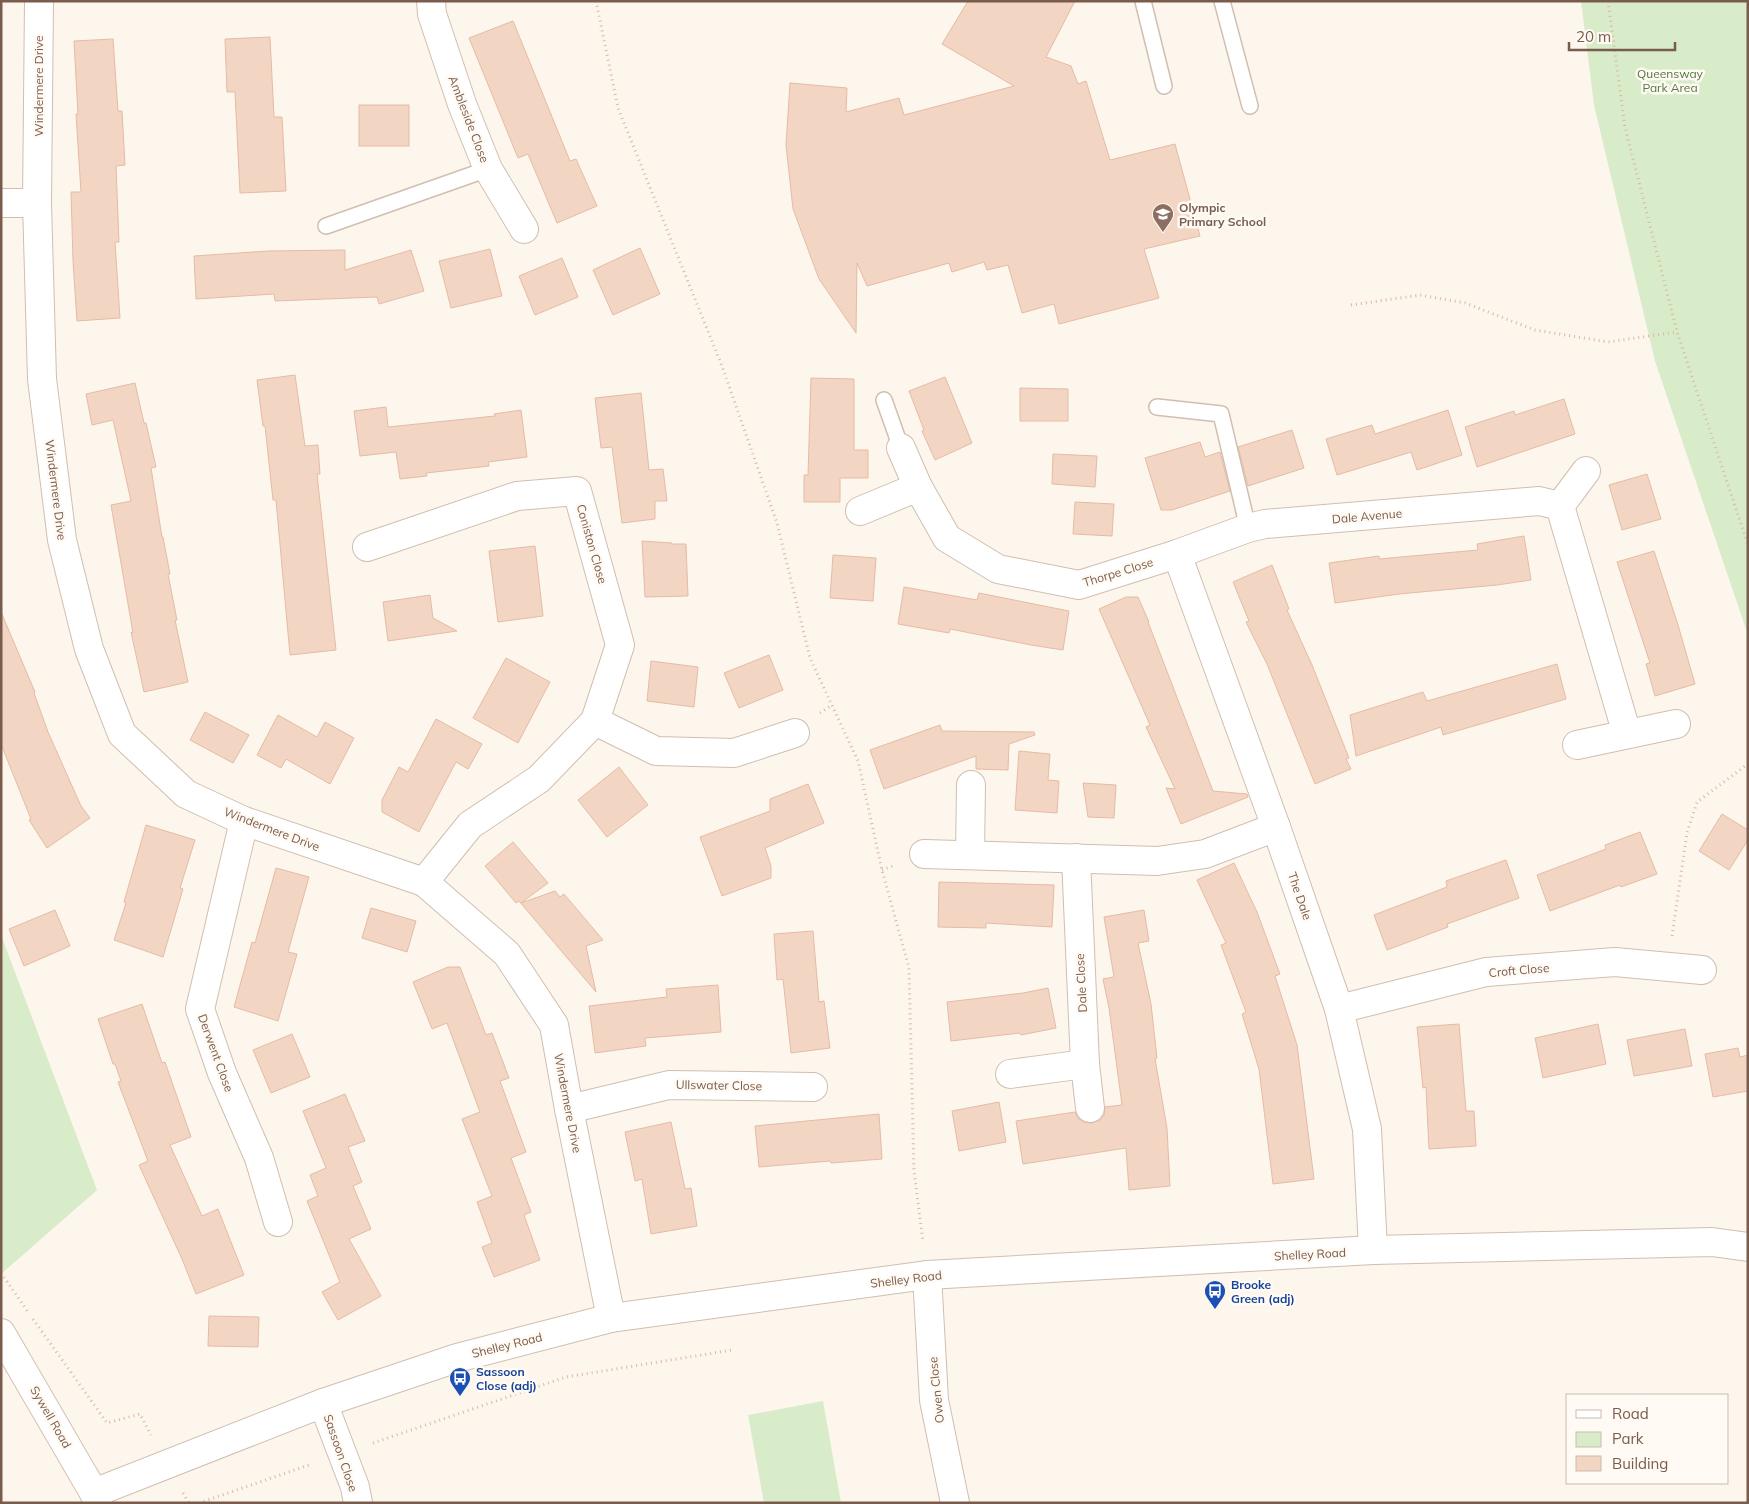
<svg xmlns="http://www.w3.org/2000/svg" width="1749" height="1504" viewBox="0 0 1749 1504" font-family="Mulish,sans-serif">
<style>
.green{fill:#d8ecc9}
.building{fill:#f3d5c3;stroke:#e6bba3}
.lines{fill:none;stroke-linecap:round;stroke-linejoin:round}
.lane-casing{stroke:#d1beb0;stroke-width:18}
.street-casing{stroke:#d1beb0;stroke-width:30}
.secondary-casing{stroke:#d6c0b0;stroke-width:30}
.path{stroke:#d9b8a5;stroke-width:3;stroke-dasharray:1 4;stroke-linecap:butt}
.lane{stroke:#fff;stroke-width:15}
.street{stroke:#fff;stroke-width:28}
.secondary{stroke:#fff;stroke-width:28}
.labels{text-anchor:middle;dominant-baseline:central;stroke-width:5;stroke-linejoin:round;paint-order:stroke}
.park-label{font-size:12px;fill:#537a41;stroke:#fffaf3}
.street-label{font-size:12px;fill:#7a5c4d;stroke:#fffaf3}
.education-label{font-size:12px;font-weight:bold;fill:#785e54;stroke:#fffaf3;text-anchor:start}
.transit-label{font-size:12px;font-weight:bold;fill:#164399;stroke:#fffaf3;text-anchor:start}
</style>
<rect width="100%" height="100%" fill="#fdf6ec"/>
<g class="green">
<path d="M1581 1H1748V635L1655 361 1594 105Z"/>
<path d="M1 935 97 1190 1 1274Z"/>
<path d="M823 1401 841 1503H764L748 1415Z"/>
</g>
<g class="building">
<path d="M968 1H1075L1046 57 1071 66 1078 84 1086 81 1110 160 1175 144 1200 236 1144 249 1159 298 1059 324 1054 304 1022 313 1008 265 987 270 984 262 952 272 949 263 867 286 857 263 856 333 819 279 793 209 786 145 790 83 847 88 846 112 899 98 904 115 1014 86 942 44Z"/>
<path d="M513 21 570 161 576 159 597 206 557 223 528 154 518 158 469 38Z"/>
<path d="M270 37 274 117H282L286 191 240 193 235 92H227L225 39Z"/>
<path d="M113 39 118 111H122L125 165 116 166 119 242H115L120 318 77 321 73 261 71 192H81L76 114H78L74 41Z"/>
<rect x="359" y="105" width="50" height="41"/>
<path d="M640 248 660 294 613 315 593 270Z"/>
<path d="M490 249 502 296 451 308 439 261Z"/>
<path d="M345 250V270L411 250 424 291 379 304 377 297 275 301 274 294 196 299 194 256 268 251Z"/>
<path d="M562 258 578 297 535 315 519 276Z"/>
<path d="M295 375 305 446 318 445 320 474H317L336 650 290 655 276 500H273L265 426H263L257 380Z"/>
<path d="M945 377 972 443 935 460 922 431 924 430 909 391Z"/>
<path d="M811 378 854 379V450H868V478H840V502H804V475H808Z"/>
<path d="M135 383 144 423H146L156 467 151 468 162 537H163L170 574H168L177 620H175L188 682 144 692 131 632 133 633 111 505 131 501 113 420 92 425 86 394Z"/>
<path d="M1020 388 1068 389V421H1020Z"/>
<path d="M641 393 649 470 663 469 667 501H655V519L622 523 612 447 601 448 595 398Z"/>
<path d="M1564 399 1575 434 1477 467 1465 427 1514 411 1515 415Z"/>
<path d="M386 407 388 427 495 416 494 414 521 410 527 457 488 462 489 466 426 473 427 476 400 479 396 452 360 456 354 411Z"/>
<path d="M1448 410 1462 455 1417 470 1411 452 1337 475 1326 439 1372 425 1375 434Z"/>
<path d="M1292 430 1304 468 1248 486 1238 447Z"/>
<path d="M1200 442 1205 457 1220 452 1230 491 1172 510H1161L1145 458Z"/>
<path d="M1053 454 1097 456 1095 487 1052 484Z"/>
<path d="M1647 474 1661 519 1622 530 1609 485Z"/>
<path d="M1075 502 1114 504 1112 536 1073 534Z"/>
<path d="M1524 536 1531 580 1497 585 1399 594 1335 603 1329 563 1379 556V559L1478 550 1477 544Z"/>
<path d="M642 541 672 543V544H686L688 596 645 597Z"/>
<path d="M535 546 543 616 498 622 489 551Z"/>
<path d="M1654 551 1678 625 1695 684 1655 696 1646 664 1650 663 1617 562Z"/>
<path d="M833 555 876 558 873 601 830 598Z"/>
<path d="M1272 565 1289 609 1287 610 1312 665 1349 758 1346 759 1351 769 1315 784 1267 664 1246 622 1249 621 1233 582Z"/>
<path d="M904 587 977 600 979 593 1069 611 1063 650 1031 645 950 629 949 633 898 624Z"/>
<path d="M430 595 433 618 457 631 388 641 383 602Z"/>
<path d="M1126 597H1138L1149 622H1148L1213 791 1247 794 1248 797 1181 824 1166 788 1175 789 1146 727 1150 725 1099 609Z"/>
<path d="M1 612 35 692 34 693 48 732 81 806 90 818 47 848 29 820 31 819 1 744Z"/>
<path d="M769 655 783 690 739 708 724 673Z"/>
<path d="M506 658 550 682 518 743 473 718Z"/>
<path d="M651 661 698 667 694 707 647 701Z"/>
<path d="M1557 664 1566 699 1443 735 1441 727 1356 756 1350 715 1423 692 1427 701Z"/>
<path d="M205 712 249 735 233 763 190 740Z"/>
<path d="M278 715 317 737 325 722 354 738 330 784 286 759 281 768 257 755Z"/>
<path d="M436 719 482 744 468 769 456 762 419 832 382 812V800L399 767 408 772Z"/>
<path d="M940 725 942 731 1034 732 1035 735 1009 744 1008 770 976 769V756L884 789 870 750Z"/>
<path d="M1019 751 1050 754 1048 780 1059 781 1057 813 1015 810Z"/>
<path d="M619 767 648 805 607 837 578 800Z"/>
<path d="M1083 783 1116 785 1114 818 1088 817Z"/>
<path d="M808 784 824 823 765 848 771 866V878L722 896 700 837 770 811V799Z"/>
<path d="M1722 814 1748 830V840L1729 870 1699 851Z"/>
<path d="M146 825 195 840 180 888 183 889 163 957 114 940 126 903 124 902Z"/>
<path d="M1640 832 1657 874 1621 887 1620 885 1550 911 1537 875 1606 849 1605 845Z"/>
<path d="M513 842 548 883 521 903 555 891 560 897 564 894 603 940 586 946 596 992 519 901 516 903 485 866Z"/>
<path d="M1506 860 1519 898 1447 924 1448 927 1387 950 1374 915 1447 887 1446 881Z"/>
<path d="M1234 863 1257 912 1280 974 1275 976 1297 1045 1314 1179 1273 1184 1259 1069 1242 1014 1246 1012 1221 945 1226 943 1197 880Z"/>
<path d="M276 868 309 877 288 952 297 954 278 1021 234 1007 252 942 255 943Z"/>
<path d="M939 882 1054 885 1052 927 986 923V928L938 927Z"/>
<path d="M371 908 416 921 407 952 362 938Z"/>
<path d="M55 910 70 946 24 966 9 929Z"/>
<path d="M1144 910 1149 941 1138 943 1151 1004 1157 1058 1155 1059 1167 1128 1170 1186 1129 1190 1126 1148 1023 1164 1016 1121 1075 1112 1078 1118 1083 1122 1092 1123 1100 1120 1104 1115 1105 1107 1122 1105 1109 1008 1103 979 1114 977 1104 917Z"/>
<path d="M813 931 819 1002 824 1001 830 1048 791 1053 783 979 777 980 774 934Z"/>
<path d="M448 967H460L486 1035 492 1033 509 1078 500 1081 526 1152 511 1158 531 1212 524 1215 540 1260 494 1277 482 1247 492 1243 477 1202 492 1196 462 1119 480 1112 447 1023 432 1029 413 982Z"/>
<path d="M718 985 721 1032 645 1038 646 1046 595 1053 589 1006 667 997 666 989Z"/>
<path d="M1048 988 1056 1028 1021 1035 1020 1033 951 1041 947 1002 1023 993Z"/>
<path d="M142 1004 162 1063 165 1062 191 1137 170 1145 202 1216 218 1209 244 1275 196 1294 182 1259 139 1165 148 1161 118 1082 121 1081 115 1064H113L98 1019Z"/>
<path d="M1459 1024 1466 1111H1474L1476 1146 1429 1149 1426 1087 1423 1088 1417 1027Z"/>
<path d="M1598 1024 1606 1064 1543 1078 1535 1038Z"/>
<path d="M1685 1029 1692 1066 1634 1076 1627 1040Z"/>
<path d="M292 1034 310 1077 271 1093 253 1050Z"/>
<path d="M1738 1048 1740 1057 1748 1055V1091L1713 1097 1705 1054Z"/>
<path d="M345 1094 365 1141 348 1147 362 1182 353 1186 371 1229 349 1239 381 1296 338 1320 322 1292 340 1282 307 1201 318 1196 310 1175 326 1168 303 1111Z"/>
<path d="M999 1102 1006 1142 959 1151 952 1111Z"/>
<path d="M879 1114 882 1159 831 1163 830 1161 759 1167 755 1126Z"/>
<path d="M671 1122 685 1189 691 1188 697 1226 651 1234 642 1179 635 1181 625 1132Z"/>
<path d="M209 1316 259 1317 258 1347 208 1346Z"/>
</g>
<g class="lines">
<g class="lane-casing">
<g id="lane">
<path d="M1143 1 1164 86"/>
<path d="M1222 1 1250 106"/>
<path d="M326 226 488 169"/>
<path d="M884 400 901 448"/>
<path d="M1157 407 1221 414 1248 528"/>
</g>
</g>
<g class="street-casing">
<g id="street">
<path d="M39 1 37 203 42 379 62 540 89 649 122 734 186 794 244 821 424 882 507 954 554 1025 569 1109 611 1318"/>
<path d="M431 1 432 14 462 104 488 169 524 229"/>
<path d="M1 203H37"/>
<path d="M901 448 918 487 947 538 998 569 1079 585 1177 554 1248 528 1265 524 1539 501 1560 506 1627 734"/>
<path d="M1560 506 1586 471"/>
<path d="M860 511 918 487"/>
<path d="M367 547 517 496 577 491 620 645 595 721 539 779 470 825 424 882"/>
<path d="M1177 554 1276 827 1339 1009 1367 1129 1373 1250"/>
<path d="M595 721 656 751 734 753 795 733"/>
<path d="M1577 745 1676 724"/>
<path d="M244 821 200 1009 222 1073 259 1158 278 1222"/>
<path d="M924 854 1157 861 1205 854 1276 827"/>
<path d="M970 855 971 785"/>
<path d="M1076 858 1085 1064 1090 1108"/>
<path d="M1339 1009 1486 972 1615 962 1702 970"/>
<path d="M1010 1074 1085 1064"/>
<path d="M569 1109 669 1085 813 1087"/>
<path d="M927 1275 934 1400 955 1503"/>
<path d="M323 1403 355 1487 358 1503"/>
<path d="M94 1493 323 1403 457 1358 611 1318 927 1275 1373 1250 1712 1242 1748 1247"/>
</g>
</g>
<g class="secondary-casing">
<path id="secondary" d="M1 1333 94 1493 98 1503"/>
</g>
<g class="path">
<path d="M596 1 618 108 722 366 777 523 810 658 858 761 882 870 909 968 914 1171 923 1242"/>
<path d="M1608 1 1625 127 1677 332 1748 545"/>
<path d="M1351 305 1420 295 1465 303 1535 330 1608 342 1677 332"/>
<path d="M820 713 832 705"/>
<path d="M882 870 895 865"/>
<path d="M1672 936 1687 833 1697 802 1748 764"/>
<path d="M1 1273 28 1312"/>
<path d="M33 1319 107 1423 140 1414 151 1435"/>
<path d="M373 1443 566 1377 732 1350"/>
<path d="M183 1493 189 1503"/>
<path d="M199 1503 312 1464"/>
</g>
<use href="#lane" class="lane"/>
<use href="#street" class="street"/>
<use href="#secondary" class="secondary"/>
</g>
<defs>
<g id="school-pin" transform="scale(1.125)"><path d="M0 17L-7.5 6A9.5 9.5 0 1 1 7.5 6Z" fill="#8d6e63" stroke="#fffaf3"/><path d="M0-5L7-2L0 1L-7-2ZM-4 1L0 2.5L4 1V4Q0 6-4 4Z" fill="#fff"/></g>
<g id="bus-pin" transform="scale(1.125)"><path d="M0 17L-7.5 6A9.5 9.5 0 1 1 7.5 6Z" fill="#1a4fb4" stroke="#fffaf3"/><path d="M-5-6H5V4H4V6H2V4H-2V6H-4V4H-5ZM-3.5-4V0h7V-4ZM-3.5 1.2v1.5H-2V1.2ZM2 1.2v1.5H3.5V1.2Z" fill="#fff"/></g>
</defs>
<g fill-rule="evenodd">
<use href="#school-pin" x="1163" y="214"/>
<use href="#bus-pin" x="1215" y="1291"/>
<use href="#bus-pin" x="460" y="1378"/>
</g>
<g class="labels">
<g class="park-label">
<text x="1670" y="73">Queensway<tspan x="1670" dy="14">Park Area</tspan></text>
</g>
<g class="street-label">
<text transform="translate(38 86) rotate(-90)">Windermere Drive</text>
<text transform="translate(469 119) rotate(69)">Ambleside Close</text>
<text transform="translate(56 490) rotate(83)">Windermere Drive</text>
<text transform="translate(1367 516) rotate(-5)">Dale Avenue</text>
<text transform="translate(592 544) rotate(74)">Coniston Close</text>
<text transform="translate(1118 572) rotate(-17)">Thorpe Close</text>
<text transform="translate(272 829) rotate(21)">Windermere Drive</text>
<text transform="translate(1300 896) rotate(71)">The Dale</text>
<text transform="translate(1519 970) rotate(-5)">Croft Close</text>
<text transform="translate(1081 983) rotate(-93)">Dale Close</text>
<text transform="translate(216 1053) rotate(70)">Derwent Close</text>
<text transform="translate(719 1085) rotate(1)">Ullswater Close</text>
<text transform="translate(568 1103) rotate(79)">Windermere Drive</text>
<text transform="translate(1310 1254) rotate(-3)">Shelley Road</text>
<text transform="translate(906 1279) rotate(-7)">Shelley Road</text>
<text transform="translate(507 1345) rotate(-14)">Shelley Road</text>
<text transform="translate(936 1390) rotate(-96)">Owen Close</text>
<text transform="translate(51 1417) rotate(60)">Sywell Road</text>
<text transform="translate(341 1453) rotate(71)">Sassoon Close</text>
</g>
<g class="education-label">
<text x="1179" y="207">Olympic<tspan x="1179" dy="14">Primary School</tspan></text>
</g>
<g class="transit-label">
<text x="1231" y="1284">Brooke<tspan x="1231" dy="14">Green (adj)</tspan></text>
<text x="476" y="1371">Sassoon<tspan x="476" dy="14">Close (adj)</tspan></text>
</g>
</g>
<rect width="1749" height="1504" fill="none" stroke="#7a5c4d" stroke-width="5"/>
<rect x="1566" y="1394" width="162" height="90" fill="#fffaf3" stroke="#cabbb1"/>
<rect x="1576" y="1410" width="25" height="8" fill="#ffffff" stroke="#cabbb1"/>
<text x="1612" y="1419" font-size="15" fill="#7a5c4d">Road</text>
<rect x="1576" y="1432" width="25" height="15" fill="#d8ecc9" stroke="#cabbb1"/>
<text x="1612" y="1444" font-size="15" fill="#7a5c4d">Park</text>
<rect x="1576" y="1456" width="25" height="15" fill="#f3d5c3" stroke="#cabbb1"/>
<text x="1612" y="1469" font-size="15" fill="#7a5c4d">Building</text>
<path d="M1569 42v8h106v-8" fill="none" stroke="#7a5c4d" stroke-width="2.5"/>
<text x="1576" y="42" font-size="15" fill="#7a5c4d" stroke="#fffaf3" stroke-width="4" paint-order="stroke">20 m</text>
</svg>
